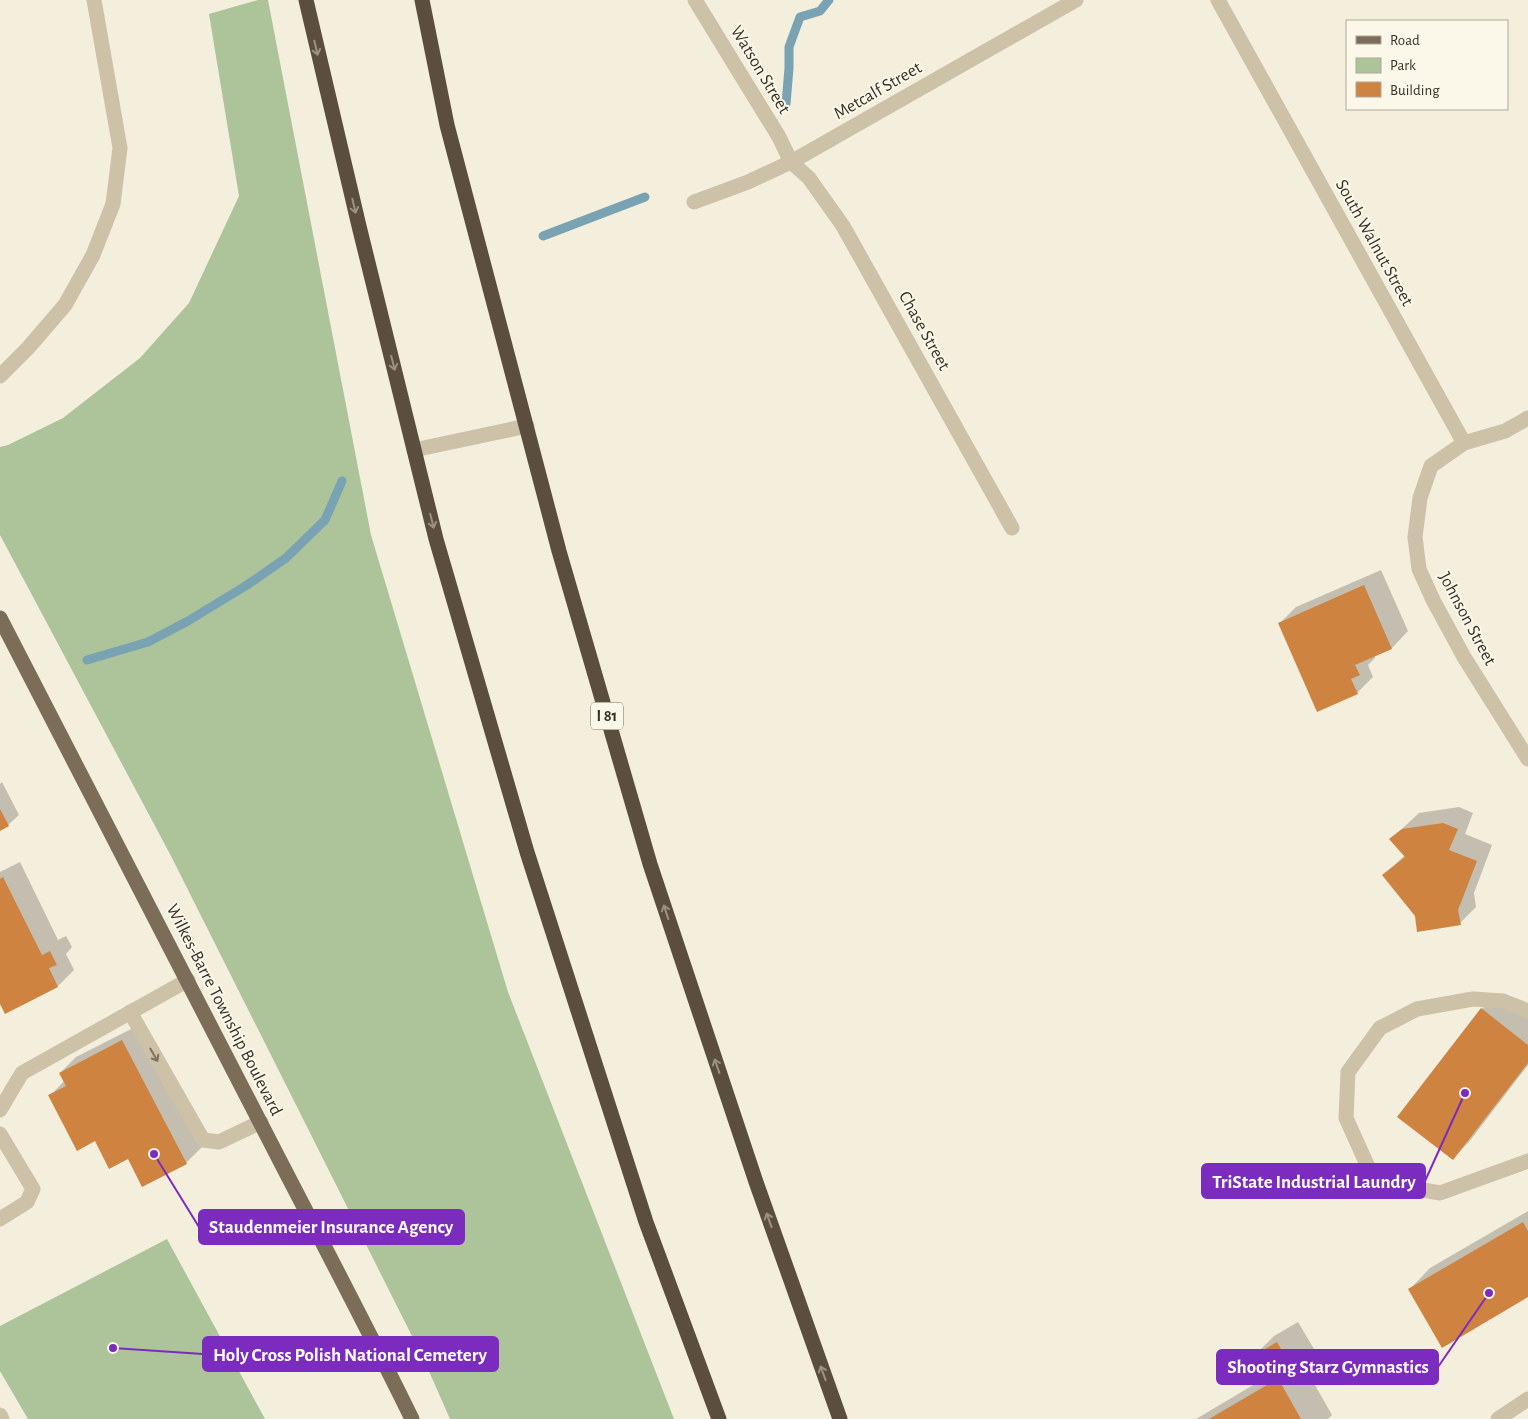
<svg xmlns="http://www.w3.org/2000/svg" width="1528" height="1419" viewBox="0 0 1528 1419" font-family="'Alegreya Sans',sans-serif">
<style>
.green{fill:#adc49b}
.shadow{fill:#0003}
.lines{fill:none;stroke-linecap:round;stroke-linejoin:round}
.stream{stroke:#79a3b3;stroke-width:9}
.building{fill:#ce8340}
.minor{stroke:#cdc1a7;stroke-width:15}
.major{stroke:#7c6d58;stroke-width:15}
.highway{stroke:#5b4e3f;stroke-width:15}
.oneway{stroke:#9b9283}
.oneway2{stroke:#7c7261}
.labels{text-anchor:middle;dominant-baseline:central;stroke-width:4;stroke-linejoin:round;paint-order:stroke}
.shield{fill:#fbf7e9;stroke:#736c62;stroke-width:1}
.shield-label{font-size:16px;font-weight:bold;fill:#393128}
.street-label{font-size:18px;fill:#393128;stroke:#fbf7e9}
.leader{fill:none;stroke:#7b2cbf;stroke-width:2}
.callout-dot{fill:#7b2cbf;stroke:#fbf7e9;stroke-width:2}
.callout{fill:#7b2cbf;stroke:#7b2cbf;stroke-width:2}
.callout-label{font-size:19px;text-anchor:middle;font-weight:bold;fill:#fff}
</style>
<rect width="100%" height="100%" fill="#f4eedc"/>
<g class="green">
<path d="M258 0H268L371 535 508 992 674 1419H450L424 1360 171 856 0 535V447L8 445 63 418 140 358 189 303 239 196 209 14Z"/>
<path d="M167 1239 265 1419H28L0 1371V1326Z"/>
</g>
<g class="shadow">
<path d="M1381 570 1408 631 1392 648 1374 655 1375 658 1368 665 1373 677 1357 693 1280 623 1296 607Z"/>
<path d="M2 782 19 815 8 825 0 830V784Z"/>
<path d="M1459 807 1473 813 1465 834 1492 845 1474 893 1476 907 1460 923 1416 916 1384 875 1405 855 1391 839 1419 813Z"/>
<path d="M20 862 58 940 66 936 72 947 66 954 74 970 58 986 5 1012 0 1001V872Z"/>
<path d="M1498 993 1528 1016V1065L1469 1142 1453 1158 1482 1009Z"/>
<path d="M139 1025 202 1147 186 1163 128 1157 95 1140 50 1096 64 1081 60 1073 76 1057Z"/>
<path d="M1528 1211V1296L1409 1290 1430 1268Z"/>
<path d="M1298 1322 1314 1349 1302 1362 1332 1415 1328 1419H1196L1265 1378 1253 1357 1274 1336Z"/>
</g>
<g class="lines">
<g class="stream">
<path d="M786 104 789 68V47L800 17 820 11 829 0"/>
<path d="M543 236 645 197"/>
<path d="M87 660 148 642 188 621 247 585 286 558 325 520 342 481"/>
</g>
</g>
<g class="building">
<path d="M1364 585 1392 649 1355 665 1360 675 1351 679 1358 694 1317 712 1278 623Z"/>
<path d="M0 809 9 826 0 831Z"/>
<path d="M1443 823 1458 829 1449 850 1477 861 1458 910 1461 925 1417 932 1415 916 1382 875 1405 857 1389 839 1402 829Z"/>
<path d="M3 877 42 955 50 951 57 965 49 968 58 987 5 1014 0 1004V879Z"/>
<path d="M1481 1008 1528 1045V1063L1453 1160 1397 1117Z"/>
<path d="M122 1040 187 1164 142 1187 128 1159 109 1169 95 1141 77 1151 48 1095 66 1086 59 1073Z"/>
<path d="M1523 1222 1528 1231V1297L1442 1348 1408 1289Z"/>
<path d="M1277 1342 1294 1372 1279 1380 1301 1419H1209L1267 1385 1251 1357Z"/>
</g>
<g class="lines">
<g class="minor">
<path d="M695 0 779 137 791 162 809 178 843 226 1012 528"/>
<path d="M1218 0 1464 443"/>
<path d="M694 202 748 182 791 162 1076 0"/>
<path d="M0 376 28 348 65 305 93 255 113 204 120 148 94 0"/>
<path d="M1528 418 1505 431 1464 443 1431 466 1420 498 1415 537 1419 569 1433 600 1464 657 1528 759"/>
<path d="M414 450 527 426"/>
<path d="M1528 1011 1503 1001 1473 999 1417 1009 1380 1028 1348 1072 1346 1118 1369 1169 1395 1185 1440 1193 1528 1161"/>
<path d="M130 1012 203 1140 219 1142 261 1122"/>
<path d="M0 1110 22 1073 188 980"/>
<path d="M0 1134 33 1189 27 1202 0 1219"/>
<path d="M0 1415 2 1419"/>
<path d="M1498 1419 1528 1399"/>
</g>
<path class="major" d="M0 618C94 798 186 978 278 1157 323 1244 369 1331 412 1419"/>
<g class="highway">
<path d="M306 0 359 226 436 539 527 852 646 1222 719 1419"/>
<path d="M422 0 447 125 559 551 650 864 756 1182 840 1419"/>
</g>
</g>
<defs><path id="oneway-shaft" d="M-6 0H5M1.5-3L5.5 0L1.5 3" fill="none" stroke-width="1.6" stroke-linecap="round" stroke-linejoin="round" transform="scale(1.25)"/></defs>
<g class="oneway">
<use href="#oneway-shaft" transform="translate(316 48) rotate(77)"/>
<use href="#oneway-shaft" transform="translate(354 206) rotate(77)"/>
<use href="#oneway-shaft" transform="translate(393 363) rotate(76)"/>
<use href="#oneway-shaft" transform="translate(432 521) rotate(76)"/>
<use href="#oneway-shaft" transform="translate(666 912) rotate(-108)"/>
<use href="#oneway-shaft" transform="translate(717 1066) rotate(-109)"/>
<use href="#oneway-shaft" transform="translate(769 1220) rotate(-110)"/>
<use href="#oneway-shaft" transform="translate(823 1373) rotate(-110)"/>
</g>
<use class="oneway2" href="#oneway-shaft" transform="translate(154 1055) rotate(60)"/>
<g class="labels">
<rect class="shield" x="591" y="702.5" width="32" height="27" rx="4"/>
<g class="shield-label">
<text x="607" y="716">I 81</text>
</g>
<g class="street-label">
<text transform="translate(760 70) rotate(59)">Watson Street</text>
<text transform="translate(878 91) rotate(-30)">Metcalf Street</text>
<text transform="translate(1374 243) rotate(61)">South Walnut Street</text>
<text transform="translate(924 331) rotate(61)">Chase Street</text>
<text transform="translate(1467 619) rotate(62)">Johnson Street</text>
<text transform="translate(224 1010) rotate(63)">Wilkes-Barre Township Boulevard</text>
</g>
</g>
<path class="leader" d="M1465 1093L1425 1181M154 1154L199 1227M113 1348L203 1354M1489 1293L1438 1367"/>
<g class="callout-dot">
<circle cx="1465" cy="1093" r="5"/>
<circle cx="154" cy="1154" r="5"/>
<circle cx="113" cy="1348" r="5"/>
<circle cx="1489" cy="1293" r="5"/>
</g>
<g class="callout">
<rect x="1202" y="1164" width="223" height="34" rx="5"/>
<rect x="199" y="1210" width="265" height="34" rx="5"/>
<rect x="203" y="1337" width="295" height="34" rx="5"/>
<rect x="1217" y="1350" width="221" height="34" rx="5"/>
</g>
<g class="callout-label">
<text x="1314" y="1188">TriState Industrial Laundry</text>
<text x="331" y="1233">Staudenmeier Insurance Agency</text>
<text x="350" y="1361">Holy Cross Polish National Cemetery</text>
<text x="1328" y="1373">Shooting Starz Gymnastics</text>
</g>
<rect x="1346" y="20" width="162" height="90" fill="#fbf7e9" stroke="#ada89c"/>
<rect x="1356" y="36" width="25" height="8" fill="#7c6d58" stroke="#ada89c"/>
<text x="1390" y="45" font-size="15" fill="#393128">Road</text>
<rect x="1356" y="58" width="25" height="15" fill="#adc49b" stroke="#ada89c"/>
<text x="1390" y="70" font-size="15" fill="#393128">Park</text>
<rect x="1356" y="82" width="25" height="15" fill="#ce8340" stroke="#ada89c"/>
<text x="1390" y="95" font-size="15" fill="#393128">Building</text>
</svg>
